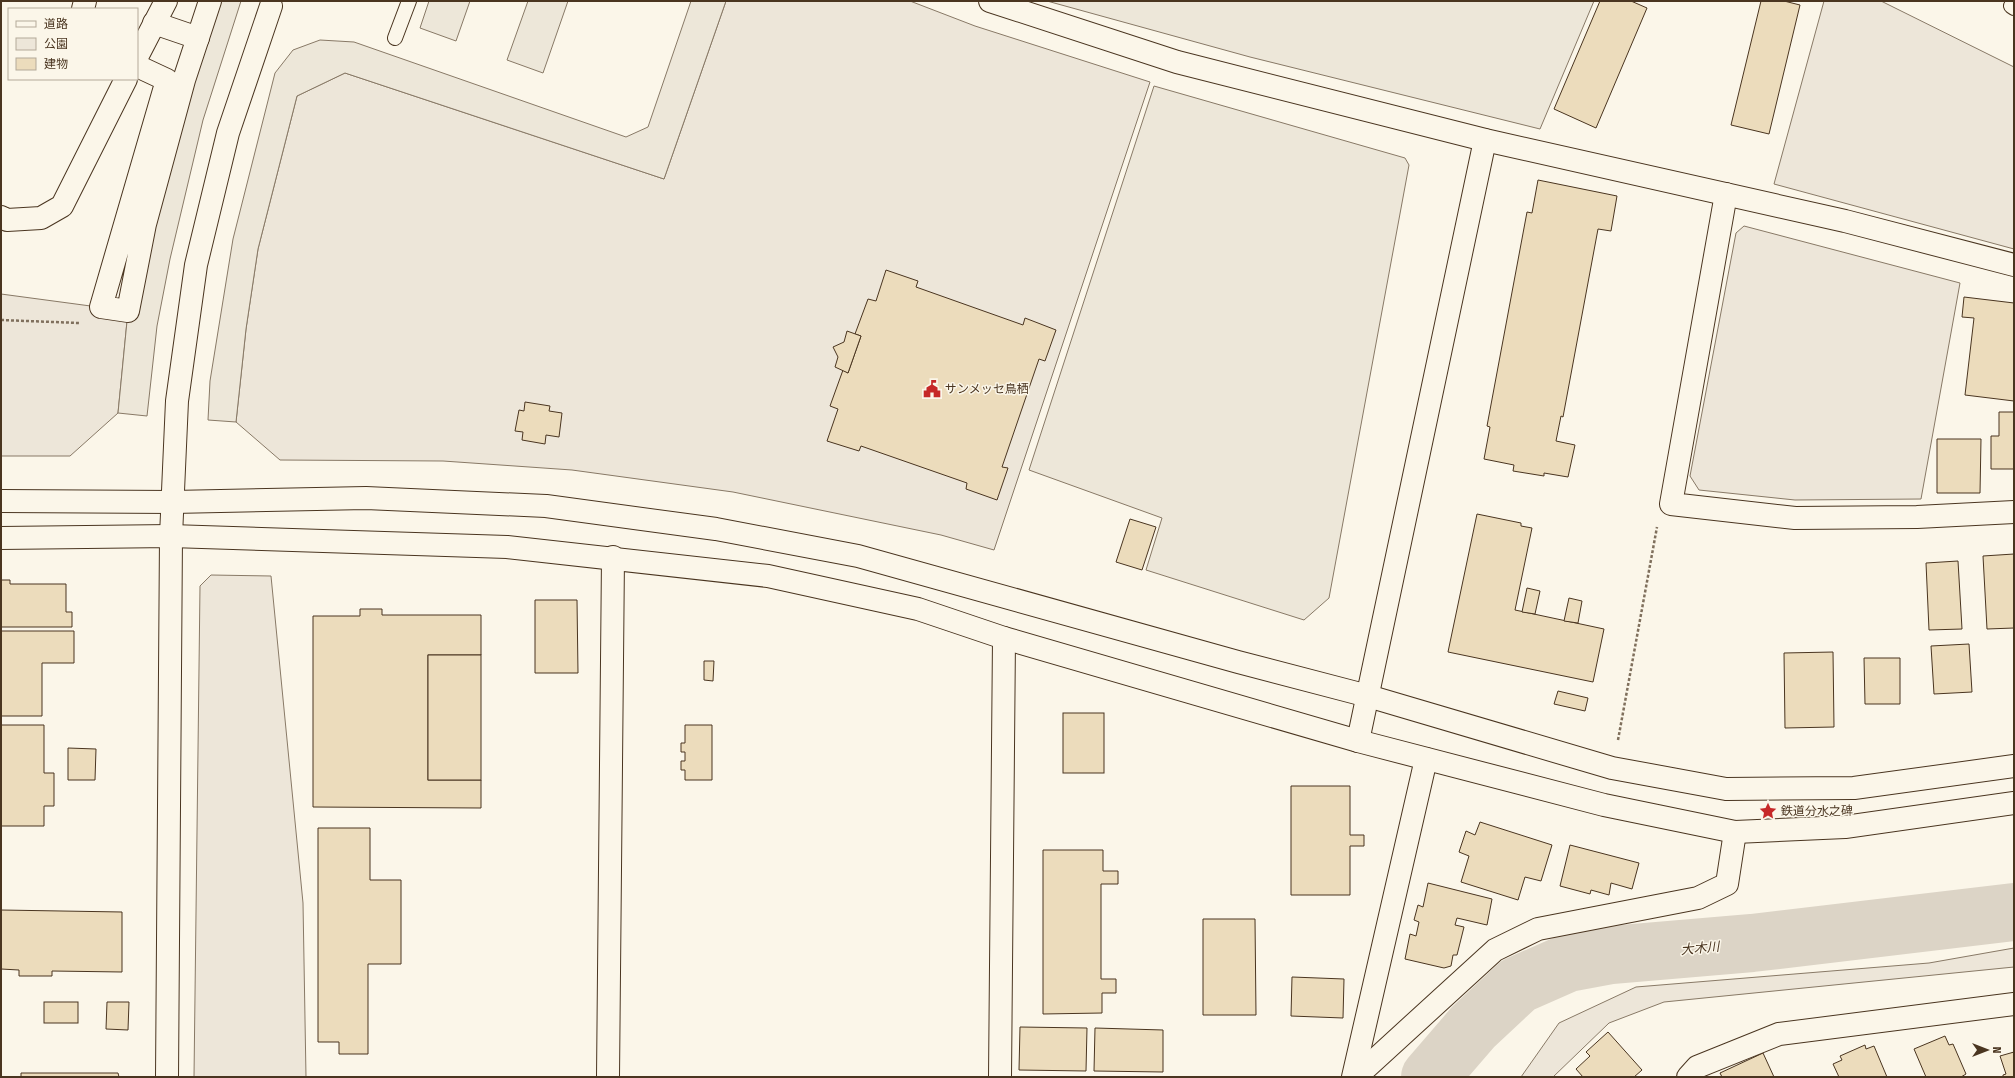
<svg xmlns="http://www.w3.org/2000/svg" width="2015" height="1078" viewBox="0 0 2015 1078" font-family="'Fira Sans Condensed','Noto Sans JP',sans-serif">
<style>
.green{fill:#ede6d9;stroke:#887966}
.parking{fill:#ede7d9;stroke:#887966}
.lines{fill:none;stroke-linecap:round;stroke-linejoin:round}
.river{stroke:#dcd4c6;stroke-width:58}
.building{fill:#ecdcbc;stroke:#4a3520}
.lane-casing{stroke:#4a3520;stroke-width:16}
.street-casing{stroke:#4a3520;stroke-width:24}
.secondary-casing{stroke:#4a3520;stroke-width:24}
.path{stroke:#7f6f5c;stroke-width:2.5;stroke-dasharray:3 2;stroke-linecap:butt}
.lane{stroke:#fbf6e9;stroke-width:14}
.street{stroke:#fbf6e9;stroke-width:22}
.secondary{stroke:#fbf6e9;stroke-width:22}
.labels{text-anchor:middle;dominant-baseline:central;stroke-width:3;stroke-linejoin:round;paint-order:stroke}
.poi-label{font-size:12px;fill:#4a3520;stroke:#fbf6e9;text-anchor:start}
.water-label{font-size:13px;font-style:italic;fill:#4a3520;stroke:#fbf6e9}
</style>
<rect width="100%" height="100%" fill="#fbf6e9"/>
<g class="green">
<path d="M726 1H910L975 26 1150 82 994 550 941 535 733 492 572 470 443 461 280 460 236 422 246 329 258 249 297 96 345 73 664 179Z"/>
<path d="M1824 1H1881L2014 67V249L1774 184Z"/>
<path d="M1744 226 1960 283 1921 499 1795 500 1699 490 1690 476 1736 233Z"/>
<path d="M1 294 128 311 118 413 70 456H1Z"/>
<path d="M211 575 271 576 303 903 306 1077H194L200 586Z"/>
<path d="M2014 948V967L1664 1002 1609 1023 1553 1077H1521L1559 1023 1636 987 1929 963Z"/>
</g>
<g class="parking">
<path d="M210 1H241L203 120 170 259 157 326 147 416 118 413 128 311Z"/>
<path d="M429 1H470L456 41 420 28Z"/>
<path d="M528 1H568L543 73 507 60Z"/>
<path d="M691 1H726L664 179 345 73 297 96 258 249 246 329 236 422 208 420 210 381 233 239 275 73 293 50 320 40 354 42 626 137 648 127Z"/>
<path d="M1047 1H1594L1540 129 1250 57Z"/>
<path d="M1154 86 1405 158 1409 165 1329 598 1304 620 1146 570 1162 518 1029 470Z"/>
</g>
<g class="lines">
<path class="river" d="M1430 1077 1473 1027 1518 985 1568 963 1611 955 1752 943 2014 912"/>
</g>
<g class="building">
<path d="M1600 1H1631L1647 8 1596 128 1554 109Z"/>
<path d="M1761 1H1784L1800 5 1769 134 1731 125Z"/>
<path d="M1538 180 1617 196 1611 231 1598 229 1563 417 1561 416 1556 441 1575 445 1568 477 1544 473V476L1513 471 1514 465 1484 459 1490 427 1487 426 1527 212 1532 213Z"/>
<path d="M886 270 918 281 916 287 1023 325 1025 318 1056 330 1045 361 1039 359 1002 467 1008 468 997 500 966 489 967 483 861 446 859 451 827 441 838 409 830 406 843 370 848 373 861 336 855 334 868 299 876 301Z"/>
<path d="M1964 297 2014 303V401L1965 395 1974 318 1962 317Z"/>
<path d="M847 331 861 336 848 373 835 367 838 357 833 347 844 342Z"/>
<path d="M525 402 550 406 549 411 562 413 559 437 546 435 545 444 522 440 523 432 515 431 519 410 524 411Z"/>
<path d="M1999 412H2014V469H1991V436H1999Z"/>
<path d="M1937 439H1981L1980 493H1937Z"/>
<path d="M1477 514 1521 523V526L1532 528 1515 610 1604 629 1593 682 1448 652Z"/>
<path d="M1130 519 1156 527 1142 570 1116 562Z"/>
<path d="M2014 554V628L1987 629 1983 556Z"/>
<path d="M1958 561 1962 629 1929 630 1926 563Z"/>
<path d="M1 580H10V584H66V612H72V627H1Z"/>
<path d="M1527 588 1540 591 1535 614 1522 612Z"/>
<path d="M1569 598 1582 601 1578 623 1564 621Z"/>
<path d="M535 600H577L578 673H535Z"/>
<path d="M360 609H382V615H481V655H428V780H481V808L313 807V616H360Z"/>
<path d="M1 631H74V663H42V716H1Z"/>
<path d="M1969 644 1972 692 1934 694 1931 646Z"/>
<path d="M1833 652 1834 727 1785 728 1784 653Z"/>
<rect x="428" y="655" width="53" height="125"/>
<path d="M1864 658H1900V704H1865Z"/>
<path d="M704 661H714L713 681 704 680Z"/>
<path d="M1558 691 1588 698 1585 711 1554 704Z"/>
<rect x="1063" y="713" width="41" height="60"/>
<path d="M1 725H44V773H54V806H44V826H1Z"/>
<path d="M685 725H712V780H685V770H681V761H685V752H681V743H685Z"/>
<path d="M68 748 96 749 95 780H68Z"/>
<path d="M1291 786H1350V835H1364V846H1350V895H1291Z"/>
<path d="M1480 822 1552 845 1541 881 1525 877 1518 900 1461 882 1469 856 1459 852 1466 831 1475 835Z"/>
<path d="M318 828H370V880H401V964H368V1054H339V1042H318Z"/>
<path d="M1570 845 1639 863 1632 889 1611 883 1609 895 1591 890 1590 894 1560 886Z"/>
<path d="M1043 850H1103V871H1118V884H1101V979H1116V993H1102V1013L1043 1014Z"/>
<path d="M1428 883 1492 899 1487 925 1457 918 1455 925 1464 927 1457 955H1453L1451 966 1444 968 1405 959 1410 934 1416 936 1419 922 1414 920 1418 905 1423 907Z"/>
<path d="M1 910 122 912V972L52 971V976H19V970L1 969Z"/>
<path d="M1203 919H1255L1256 1015H1203Z"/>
<path d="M1292 977 1344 979 1343 1018 1291 1016Z"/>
<rect x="44" y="1002" width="34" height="21"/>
<path d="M107 1002H129L128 1030 106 1029Z"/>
<path d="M1020 1027 1087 1028 1086 1071 1019 1070Z"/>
<path d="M1095 1028 1163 1030V1072L1094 1071Z"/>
<path d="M1608 1032 1642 1070 1634 1077H1583L1576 1069 1590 1056 1586 1052Z"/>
<path d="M1945 1036 1949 1045 1953 1044 1966 1074 1961 1077H1926L1914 1049Z"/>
<path d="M1865 1045 1866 1049 1874 1046 1887 1077H1839L1833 1064 1842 1060 1840 1056Z"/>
<path d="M2014 1052V1077H2003V1075L2006 1074 2000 1056Z"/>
<path d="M1763 1053 1774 1077H1722L1720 1073Z"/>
<path d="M21 1073H118L119 1077H21Z"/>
</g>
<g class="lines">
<g class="lane-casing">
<g id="lane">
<path d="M2011 6 2014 8"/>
<path d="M395 38 409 1"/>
</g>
</g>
<g class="street-casing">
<g id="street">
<path d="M990 1 1177 62 1485 140 1845 221 2014 265"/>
<path d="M83 9 85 1"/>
<path d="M154 23 198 38"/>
<path d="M137 57 166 1"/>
<path d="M137 66 167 80 101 307 128 311 145 224 184 80 210 1"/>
<path d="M1726 194 1671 504 1795 518 1917 517 2014 512"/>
<path d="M1 217 7 220 41 218 62 206 126 79"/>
<path d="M608 1077 613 557"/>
<path d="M1000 1077 1004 638"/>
<path d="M1353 1077 1426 759"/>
<path d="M1356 1077 1495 950 1538 929 1698 898 1727 884 1735 832"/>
<path d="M1688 1077 1697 1067 1779 1034 2014 1004"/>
</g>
</g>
<g class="secondary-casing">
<g id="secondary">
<path d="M1 501 173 502 366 498 546 506 716 529 858 556 1238 662 1368 696 1612 768 1726 789 1854 788 2014 766"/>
<path d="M1 538 171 536 507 547 768 576 918 609 1004 638 1358 741 1604 805 1735 832 1845 827 2014 803"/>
<path d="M1358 741 1485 140"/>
<path d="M167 1077 171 536 177 401 196 265 228 133 271 6"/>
</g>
</g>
<g class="path">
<path d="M1 320 79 323"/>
<path d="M1618 740 1657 527"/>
</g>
<use href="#lane" class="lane"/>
<use href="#street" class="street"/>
<use href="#secondary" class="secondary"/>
</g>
<defs>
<g id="civic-bare" transform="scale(1.38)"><path d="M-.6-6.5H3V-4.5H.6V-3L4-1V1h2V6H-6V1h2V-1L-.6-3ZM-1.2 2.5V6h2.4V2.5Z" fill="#c62828" stroke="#fbf6e9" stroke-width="2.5" paint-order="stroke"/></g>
<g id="sight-bare" transform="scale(1.38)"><path d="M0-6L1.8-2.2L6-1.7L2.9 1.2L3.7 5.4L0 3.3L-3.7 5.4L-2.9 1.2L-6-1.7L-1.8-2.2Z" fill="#c62828" stroke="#fbf6e9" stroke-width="2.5" paint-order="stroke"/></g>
</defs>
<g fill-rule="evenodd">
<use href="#civic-bare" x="932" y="389"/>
<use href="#sight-bare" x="1768" y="811"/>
</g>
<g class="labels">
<g class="poi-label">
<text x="945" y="389">サンメッセ鳥栖</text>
<text x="1781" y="811">鉄道分水之碑</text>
</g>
<g class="water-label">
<text transform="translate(1700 948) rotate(-5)">大木川</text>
</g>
</g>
<rect width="2015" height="1078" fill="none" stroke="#4a3520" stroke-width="4"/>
<rect x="8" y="8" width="130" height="72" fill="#fbf6e9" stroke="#b4a999"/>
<rect x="16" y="21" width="20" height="6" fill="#fbf6e9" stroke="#b4a999"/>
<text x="44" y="28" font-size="12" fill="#4a3520">道路</text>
<rect x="16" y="38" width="20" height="12" fill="#ede6d9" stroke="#b4a999"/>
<text x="44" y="48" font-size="12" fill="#4a3520">公園</text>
<rect x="16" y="58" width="20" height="12" fill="#ecdcbc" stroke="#b4a999"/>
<text x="44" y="68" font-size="12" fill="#4a3520">建物</text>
<g transform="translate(1987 1050) rotate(90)" stroke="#fbf6e9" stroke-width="3" paint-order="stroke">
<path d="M0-3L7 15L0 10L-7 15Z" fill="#4a3520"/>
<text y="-6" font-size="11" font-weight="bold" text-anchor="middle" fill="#4a3520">N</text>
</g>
</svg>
